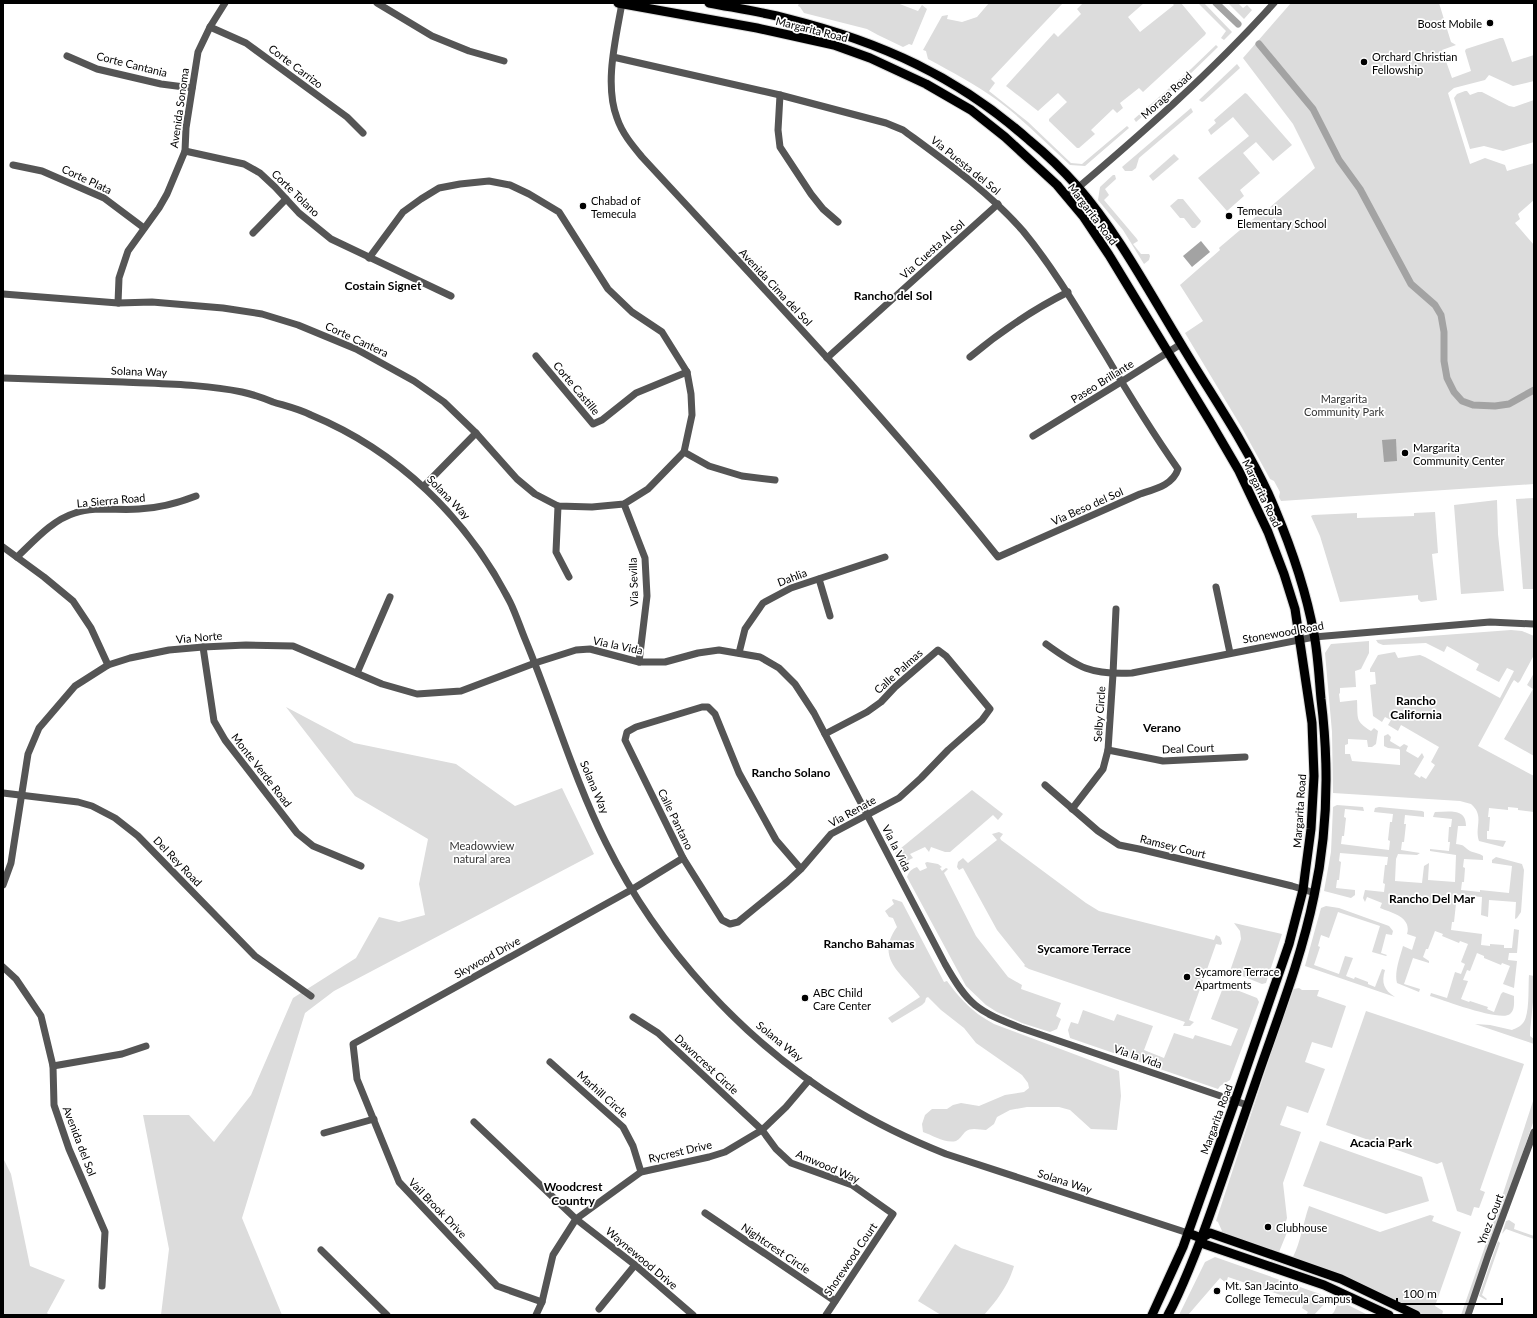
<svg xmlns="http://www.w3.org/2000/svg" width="1537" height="1318" viewBox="0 0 1537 1318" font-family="Lato,sans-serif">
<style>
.green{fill:#dcdcdc}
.water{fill:#a3a3a3}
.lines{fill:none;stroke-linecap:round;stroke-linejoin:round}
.canal{stroke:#a3a3a3;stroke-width:7}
.major-casing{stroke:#dbdbdb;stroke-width:11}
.minor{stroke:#555;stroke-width:7}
.major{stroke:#000;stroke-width:9}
.poi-dot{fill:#000;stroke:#fff;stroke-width:1.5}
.labels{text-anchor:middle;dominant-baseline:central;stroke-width:3.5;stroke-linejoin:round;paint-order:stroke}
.poi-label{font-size:11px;fill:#000;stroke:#fff;text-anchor:start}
.street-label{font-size:11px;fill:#000;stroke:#fff}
.park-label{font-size:11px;fill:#333;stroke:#fff}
.neighbourhood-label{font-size:12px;font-weight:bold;fill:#000;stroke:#fff}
</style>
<rect width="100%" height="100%" fill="#fff"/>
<g class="green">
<path d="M799 3H897L918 11 922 5 927 9 912 45 909 44 903 47 878 35 867 29 804 13 800 7 798 6Z"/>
<path d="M989 3H1063L991 79 995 83 989 91 1028 122 1071 163 1082 164 1127 126 1129 128 1085 166 1070 165C1046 143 1024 120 997 100 975 84 952 72 928 59L926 51 923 50 942 16 948 15 947 19 962 22 977 17Z"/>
<path d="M1083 3H1144L1128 17 1140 32 1174 5 1172 3H1181L1206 33 1205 35 1143 92 1139 88 1120 103 1123 108 1117 113 1113 109 1091 130 1095 134 1079 148H1077L1049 121V119L1067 102 1058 93 1038 111 1006 86 1054 33 1058 37 1081 14 1077 9Z"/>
<path d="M1198 3H1204L1232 32 1224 40 1221 38 1226 31Z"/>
<path d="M1228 3H1238L1243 8 1247 5 1252 10 1244 19Z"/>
<path d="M1291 3H1439L1451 42 1456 45 1442 50 1452 78 1471 71 1465 51 1466 49 1500 38H1503L1504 40 1512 62 1534 55V81L1513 86 1489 75 1485 80 1454 88 1448 93 1470 164 1485 158 1505 165 1507 171 1534 163V200L1518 214 1520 219 1515 223 1534 245V484L1281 501 1279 497 1280 492 1274 481 1270 479 1242 428 1185 333 1203 321 1180 285 1220 250 1219 248 1220 247 1259 214 1261 215 1315 168 1293 124 1243 58Z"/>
<path d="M1216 45 1218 47 1186 78 1136 122 1134 119 1191 69Z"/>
<path d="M1237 64 1240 68 1204 101 1202 102 1199 100Z"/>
<path d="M1465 91H1467L1470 95 1478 92H1482L1509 106 1514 107 1534 100V142L1503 151 1484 146 1470 149 1454 98 1457 94Z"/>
<path d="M1245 93 1247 94 1292 145 1273 161 1256 142 1243 153 1260 173 1240 190 1244 196 1227 211 1198 178 1249 136 1233 117 1211 135 1208 130 1216 123 1214 120Z"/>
<path d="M1191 108 1193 112 1139 158 1136 168 1132 171H1125L1122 167Z"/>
<path d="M1174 154 1179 159 1153 181 1149 176Z"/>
<path d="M1113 175H1115L1116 179 1105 189 1109 195 1104 200 1137 239 1138 241 1133 244 1141 254H1149L1150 256 1149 260 1144 264 1123 230 1098 200 1100 187Z"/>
<path d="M1178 199H1183L1201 221 1200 223 1195 228H1192L1184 218H1180L1170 206Z"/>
<path d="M1534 498V589H1523L1516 499Z"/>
<path d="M1497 500 1498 534 1504 591 1461 594 1454 505Z"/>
<path d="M1435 512 1438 553 1432 554 1437 600 1421 602 1418 599V595L1340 602 1320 536 1311 516 1313 515 1357 513V518L1414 516V513Z"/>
<path d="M1511 630 1522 631 1534 636V655L1520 681 1518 683 1514 680 1512 683 1478 746 1534 776V812L1518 810V808L1508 807V810L1489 808 1488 817H1490L1489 831H1487V839L1506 841 1503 847 1479 841C1474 827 1485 816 1471 804L1460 801 1333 793 1332 732 1325 653 1331 644 1369 641V653L1361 669 1355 671 1356 687 1340 688V693L1339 694 1340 702 1357 700C1358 719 1355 721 1371 731L1374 728 1378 731 1376 744 1372 747H1368L1367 740 1348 739V744L1345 745V754H1350L1352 761 1400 765V750L1399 749 1388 748 1384 746V736L1388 734 1391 737 1390 741 1400 747 1404 744 1408 746 1406 751 1418 758 1422 753 1424 757 1414 774 1420 778 1421 776 1426 779 1435 765 1431 762 1439 747 1401 725 1398 731 1388 725 1391 720 1385 717 1382 722 1373 716 1370 685 1376 684 1375 672H1370V669L1378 655 1395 652 1398 658 1420 655 1425 657 1500 698 1514 671 1507 668 1499 682 1476 670 1479 664 1447 646 1444 652 1426 643 1383 645 1378 643 1376 640Z"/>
<path d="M1534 673V756L1504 739 1533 689 1527 685Z"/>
<path d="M286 707 354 743 456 764 515 806 562 788 594 854 334 991 305 1013 242 1218 282 1315H161L169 1249 143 1115H189L214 1142 251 1095 293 998 356 958 379 917 399 922 425 915 419 884 428 839 355 796Z"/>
<path d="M972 790 1003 814 998 820 993 815 950 852H945L931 847 929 852 925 847 910 854 913 858C907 861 904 863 898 860L895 853Z"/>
<path d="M1337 805 1363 807 1364 811 1345 809 1344 817 1346 818 1344 836H1342L1341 844 1389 850 1390 841 1388 840 1390 822H1392L1393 814 1374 812 1375 808 1379 807 1422 811 1424 812V817L1405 815 1404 824H1406L1404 842H1402L1401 850 1420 853 1417 855 1398 854 1396 859 1395 881 1422 883 1424 866 1429 863 1428 880 1455 882 1456 855 1430 851V849L1449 851 1450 842H1448L1449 827H1451L1452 819 1433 817 1434 814 1435 812C1449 812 1466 808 1466 826H1458L1456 844C1466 845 1463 847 1470 851 1475 853 1479 853 1483 856V860L1464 859 1463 867 1465 868 1464 882H1462L1461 890 1480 892V890L1509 893 1512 866 1492 863V860L1496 857 1522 864 1524 870 1521 912 1517 918 1515 919 1516 902 1489 900 1488 917 1481 915 1482 897 1456 895 1454 903 1456 904 1454 922H1452L1451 930 1482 934 1481 945 1490 946V944L1504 945V948H1512L1514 929 1519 930 1517 953H1509L1508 960 1517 961 1514 988 1503 984 1510 966 1502 963 1501 965 1484 958V956L1477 953 1470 971 1467 970 1463 980 1468 981 1461 999 1469 1002 1470 1001 1488 1007 1487 1009 1494 1012 1501 994 1503 992 1514 996C1514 1002 1515 1010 1510 1014 1501 1022 1443 1000 1430 996L1431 993 1447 998 1455 972 1461 974 1465 964 1461 962 1468 944 1460 941 1459 943 1442 936 1443 934 1435 931 1428 949H1426L1423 957 1429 961V963L1413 958 1404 984 1420 989 1419 992 1397 983C1394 973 1400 957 1403 946L1412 950 1416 937 1407 934C1412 917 1392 913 1380 908L1382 903 1367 897 1365 902 1363 898 1365 890 1384 892 1385 884 1383 883 1385 865H1387L1388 857 1340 853 1339 861 1341 862 1339 880H1337L1336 888 1355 890V895L1351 898 1324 891 1331 852 1333 807Z"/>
<path d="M999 832 1003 834 1000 838 1001 840 1086 903 1099 911 1214 940 1216 935 1220 937 1222 943 1221 945 1216 944 1189 1020 1194 1022 1190 1026H1183L1185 1022 1029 969 1024 966 1025 965 997 930 963 868 959 870 957 867 958 862 963 858 968 863 997 840 992 834Z"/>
<path d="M927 862 938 864 942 867 940 868 942 871 946 868 948 869 944 873 976 936 1008 977 1022 985 1021 989 1061 1003 1056 1016 1061 1019 1057 1029 1050 1032 1022 1023 997 1012 986 1005 966 986 907 877C909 871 912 869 917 867L920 871 927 868 925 863Z"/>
<path d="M893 899 902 902 944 982 947 981C960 999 973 1013 994 1024L1119 1071 1121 1096 1117 1130 1091 1129 1070 1110 1059 1107H1027L1010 1110 997 1117 994 1124 986 1130C979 1130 971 1127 965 1132 962 1135 960 1139 956 1141 946 1144 932 1135 923 1132L922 1124 925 1115 932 1109H947L953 1105 961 1103 979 1106 1005 1095 1024 1092 1029 1088 1028 1083 1022 1075 976 1043 964 1028 941 1010 928 997 926 998 925 1002 922 1005 892 1023 888 1018 920 997C903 974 874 959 897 927L893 918 889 917 885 911 894 904 892 900Z"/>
<path d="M1326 906 1339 908 1389 926 1393 931 1392 935 1386 934 1381 953 1387 955 1386 956 1372 952 1380 926 1338 912 1329 938 1321 935 1318 946 1320 947 1314 965 1339 974 1345 956 1353 958 1346 976 1354 979 1355 977 1368 982V984L1375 987 1382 969 1385 970C1381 983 1384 990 1395 997L1305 966 1321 908Z"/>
<path d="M1234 923 1282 934 1266 983 1262 984 1230 971 1241 939 1240 931Z"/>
<path d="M1529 975 1534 976V1002H1533L1530 1032V1036L1534 1039V1044L1475 1024 1490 1025 1512 1030C1516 1028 1520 1027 1523 1023 1530 1015 1528 987 1529 975Z"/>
<path d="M1224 985 1257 998 1259 1002 1230 1080 1220 1086 1218 1089 1070 1038 1068 1030 1071 1022 1078 1024 1083 1010 1114 1021 1117 1014 1153 1026 1144 1050 1164 1058 1174 1033 1193 1039 1195 1035 1231 1046 1238 1029 1211 1019Z"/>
<path d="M1299 988 1302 990H1319L1317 996 1346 1006 1332 1048 1312 1042 1305 1062 1325 1069 1308 1113 1287 1106 1280 1125 1301 1132 1283 1183 1287 1218 1284 1228 1288 1230 1279 1252 1221 1234 1222 1231 1218 1222 1216 1221 1280 1026 1294 989Z"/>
<path d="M1366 1011 1524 1064 1480 1190 1485 1192 1479 1208 1474 1207 1471 1216 1457 1211 1442 1162 1437 1164 1326 1125Z"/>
<path d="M1534 1098V1120L1466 1315H1461L1497 1212Z"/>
<path d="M1320 1141 1422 1177 1429 1201 1386 1214 1303 1186Z"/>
<path d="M3 1158 11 1174 30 1266 65 1280 47 1313 49 1315H3Z"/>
<path d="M1309 1206 1380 1232 1430 1215 1434 1216 1432 1221 1461 1232 1435 1306 1443 1311 1442 1315H1424L1328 1270 1293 1257C1301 1241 1303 1223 1309 1206Z"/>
<path d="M1509 1220 1515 1224 1514 1229 1534 1236V1239L1506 1229 1502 1234 1506 1221Z"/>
<path d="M1498 1241 1500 1243 1482 1295 1487 1299 1486 1300 1479 1296Z"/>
<path d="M955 1244 961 1248 1014 1266C1008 1286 998 1299 984 1315H941L918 1301Z"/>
<path d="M1215 1257 1320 1294 1327 1301 1314 1315H1306L1308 1312 1302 1308 1304 1303 1228 1277 1226 1283 1220 1278 1188 1315H1179L1205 1262Z"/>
<path d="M1337 1305 1340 1306 1348 1305 1368 1315H1331L1334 1312Z"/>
</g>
<g class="water">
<path d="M1201 241 1210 252 1192 267 1183 256Z"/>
<path d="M1396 439 1397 461 1384 462 1382 440Z"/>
</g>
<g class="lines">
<g class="canal">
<path d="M1216 3 1238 24"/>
<path d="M1259 44 1313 109 1339 160 1360 189 1411 284 1435 305 1441 315 1444 332V361L1447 378 1454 392 1462 401 1473 405 1495 406 1509 404 1534 390"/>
</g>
<g class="major-casing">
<g id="major">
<path d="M618 3 757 28 834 45 870 58 926 84 971 110 1005 137 1057 185 1083 216 1109 255 1211 423 1239 471 1268 532 1284 574 1295 609 1312 723 1314 776 1311 829 1305 874 1303 890 1289 944 1235 1101 1183 1247 1152 1315"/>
<path d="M709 3C735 8 763 12 789 19 881 42 958 77 1029 140 1046 154 1062 169 1077 186 1118 233 1148 290 1181 344 1210 393 1244 441 1268 493 1288 538 1305 585 1314 634 1318 655 1319 677 1321 699 1329 764 1328 831 1314 896 1301 960 1276 1022 1255 1084 1237 1136 1220 1188 1201 1239 1191 1265 1181 1291 1168 1315"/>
<path d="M1188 1233 1201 1238 1204 1244 1324 1285 1389 1315"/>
<path d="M1201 1238 1210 1233 1341 1279 1416 1315"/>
</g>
</g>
<g class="minor">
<path d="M377 3 432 36 469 51 504 61"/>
<path d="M210 27 246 43 347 117 363 133"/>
<path d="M67 56 97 69 161 84 192 88"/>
<path d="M613 57 780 95 886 123 903 130C945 161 989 192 1023 231 1055 270 1079 312 1105 354 1128 393 1152 432 1178 469 1173 485 1155 489 1140 494L998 557C887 418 763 288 642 157 632 145 622 133 617 118 604 84 616 38 622 3"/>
<path d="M780 95 778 130 780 147 811 194 823 209 838 222"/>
<path d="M185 151 244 164 260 173 275 187 299 213 331 239 451 296"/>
<path d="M13 165 42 171 104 198 144 228"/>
<path d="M1067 197C1139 136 1211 73 1274 3"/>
<path d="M253 233 286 199"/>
<path d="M3 294 118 303 152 302 223 308 262 314 298 325 356 349 414 381 444 402 476 433 517 479 535 494 558 506 592 507 624 504 648 489 684 452 692 415 691 394 687 372 662 332 632 312 608 289 559 212 529 194 510 185 489 181 460 184 439 188 421 199 403 212 369 258"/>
<path d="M118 303 119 278 128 251 159 208 167 194 185 151 186 128 198 52 210 27 225 3"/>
<path d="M536 356 593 424 602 420 636 393 687 372"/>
<path d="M970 357C1000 332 1032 310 1068 292"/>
<path d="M827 358 998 204"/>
<path d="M3 378C43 379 83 381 123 382 162 384 203 384 242 392 252 394 263 398 273 402 286 406 299 409 311 415 398 451 467 518 510 602 516 614 520 627 525 639 553 706 573 777 606 843 658 948 745 1043 845 1104 877 1124 911 1140 946 1154L1188 1233"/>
<path d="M1033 436 1121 382 1181 344"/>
<path d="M684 452 709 466 742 476 775 480"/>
<path d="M424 486 476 433"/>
<path d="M624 504 645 558 647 596 639 662"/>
<path d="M558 506 556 552 569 577"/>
<path d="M3 547 44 577 73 601 91 628 108 665"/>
<path d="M17 557C34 541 52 520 75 513 95 506 119 511 139 509 159 508 178 503 196 496"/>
<path d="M819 579 830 616"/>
<path d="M1216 587 1230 653"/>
<path d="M1046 644C1079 668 1091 675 1132 673L1314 637 1490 622 1533 624"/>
<path d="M203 647 214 721 225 740 297 833 313 846 361 866"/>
<path d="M739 653 745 629 763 603 791 588 885 557"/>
<path d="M357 673 390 597"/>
<path d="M1108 750 1163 761 1245 757"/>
<path d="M1045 785 1098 831 1119 845 1139 849 1292 886 1315 893"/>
<path d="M3 793 78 802 92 806 115 818 138 836 255 956 311 996"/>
<path d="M1072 809 1103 769 1108 750 1113 674 1116 609"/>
<path d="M801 869 776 840 739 773 715 714 708 707H702L636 727 627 732 625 740 683 858 722 920 730 924 738 922 787 882 801 869 831 834 899 798 921 778 948 750 982 720 990 709 946 656 938 650 895 687 881 702 867 712 825 734"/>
<path d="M3 885 11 863 28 754 39 728 75 686 108 665 130 658 169 650 203 647 246 645 293 646 382 684 417 694 461 691 535 663 576 650 590 649 639 662H665L698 653 719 650 760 657 779 668 795 684 814 713 945 964C968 1005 977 1011 1021 1028L1247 1105"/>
<path d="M3 967 16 979 41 1016 53 1066 54 1105 69 1149 105 1232 102 1286"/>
<path d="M633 1017 658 1033 762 1130 776 1149 791 1163 852 1185 893 1214 826 1315"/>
<path d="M550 1062 623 1127 633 1146 641 1172"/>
<path d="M53 1066 122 1054 146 1046"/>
<path d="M474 1122 576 1219 635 1265 693 1315"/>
<path d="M324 1133 374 1119"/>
<path d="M705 1213 835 1301"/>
<path d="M321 1250 387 1315"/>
<path d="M542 1302 497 1286 399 1182 357 1079 353 1044 631 890 683 858"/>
<path d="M599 1309 635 1265"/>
<path d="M536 1315 542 1302 553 1255 576 1219 641 1172 709 1157 725 1152 762 1130 786 1107 809 1080"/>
<path d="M1468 1315 1488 1256 1534 1132"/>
</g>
<use href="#major" class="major"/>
</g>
<g class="poi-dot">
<circle cx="1490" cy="23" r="4"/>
<circle cx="1364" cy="62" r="4"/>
<circle cx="583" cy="206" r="4"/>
<circle cx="1229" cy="216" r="4"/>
<circle cx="1405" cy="453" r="4"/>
<circle cx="1187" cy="977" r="4"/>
<circle cx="805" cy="998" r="4"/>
<circle cx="1268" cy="1227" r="4"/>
<circle cx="1217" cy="1291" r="4"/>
</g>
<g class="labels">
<g class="poi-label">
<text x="1482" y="23" text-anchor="end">Boost Mobile</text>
<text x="1372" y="56">Orchard Christian<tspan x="1372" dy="13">Fellowship</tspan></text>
<text x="591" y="200">Chabad of<tspan x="591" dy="13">Temecula</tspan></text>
<text x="1237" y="210">Temecula<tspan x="1237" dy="13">Elementary School</tspan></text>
<text x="1413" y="447">Margarita<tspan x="1413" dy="13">Community Center</tspan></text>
<text x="1195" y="971">Sycamore Terrace<tspan x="1195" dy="13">Apartments</tspan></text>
<text x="813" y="992">ABC Child<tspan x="813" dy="13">Care Center</tspan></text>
<text x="1276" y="1227">Clubhouse</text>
<text x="1225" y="1285">Mt. San Jacinto<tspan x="1225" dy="13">College Temecula Campus</tspan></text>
</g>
<g class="street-label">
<text transform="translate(812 29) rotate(14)">Margarita Road</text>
<text transform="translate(132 64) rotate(14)">Corte Cantania</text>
<text transform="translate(296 66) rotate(37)">Corte Carrizo</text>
<text transform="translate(1166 95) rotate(-42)">Moraga Road</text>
<text transform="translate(179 108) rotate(-82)">Avenida Sonoma</text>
<text transform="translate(966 165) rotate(39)">Via Puesta del Sol</text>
<text transform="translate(87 179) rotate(25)">Corte Plata</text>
<text transform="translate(296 193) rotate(44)">Corte Tolano</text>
<text transform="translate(1093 214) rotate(53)">Margarita Road</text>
<text transform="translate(932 249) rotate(-42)">Via Cuesta Al Sol</text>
<text transform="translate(776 287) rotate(47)">Avenida Cima del Sol</text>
<text transform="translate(357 339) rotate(25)">Corte Cantera</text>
<text transform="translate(139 371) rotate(2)">Solana Way</text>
<text transform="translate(1102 381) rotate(-32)">Paseo Brillante</text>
<text transform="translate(577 388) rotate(50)">Corte Castille</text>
<text transform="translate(1262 493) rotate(64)">Margarita Road</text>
<text transform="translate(449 497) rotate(46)">Solana Way</text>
<text transform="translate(111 500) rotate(-5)">La Sierra Road</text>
<text transform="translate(1087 506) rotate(-24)">Via Beso del Sol</text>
<text transform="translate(792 577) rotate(-21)">Dahlia</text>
<text transform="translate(633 582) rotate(-92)">Via Sevilla</text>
<text transform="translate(1283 632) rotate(-10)">Stonewood Road</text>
<text transform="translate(199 637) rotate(-5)">Via Norte</text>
<text transform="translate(618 645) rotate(12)">Via la Vida</text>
<text transform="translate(898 671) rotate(-42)">Calle Palmas</text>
<text transform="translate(1099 714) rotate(-86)">Selby Circle</text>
<text transform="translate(1188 748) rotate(-2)">Deal Court</text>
<text transform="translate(262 770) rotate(52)">Monte Verde Road</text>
<text transform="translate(595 787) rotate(67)">Solana Way</text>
<text transform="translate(852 811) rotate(-29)">Via Renate</text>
<text transform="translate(1299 811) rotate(-86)">Margarita Road</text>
<text transform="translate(676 819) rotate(64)">Calle Pantano</text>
<text transform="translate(1173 846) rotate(14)">Ramsey Court</text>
<text transform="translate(897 848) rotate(63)">Via la Vida</text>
<text transform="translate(178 861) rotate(46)">Del Rey Road</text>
<text transform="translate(487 957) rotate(-29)">Skywood Drive</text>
<text transform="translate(780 1041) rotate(39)">Solana Way</text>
<text transform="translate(1138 1056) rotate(19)">Via la Vida</text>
<text transform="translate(707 1064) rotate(43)">Dawncrest Circle</text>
<text transform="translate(603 1094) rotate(42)">Marhill Circle</text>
<text transform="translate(1216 1119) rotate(-70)">Margarita Road</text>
<text transform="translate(80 1141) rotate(69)">Avenida del Sol</text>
<text transform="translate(680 1151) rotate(-13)">Rycrest Drive</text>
<text transform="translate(828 1166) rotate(23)">Amwood Way</text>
<text transform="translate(1065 1181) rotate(18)">Solana Way</text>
<text transform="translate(438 1208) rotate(46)">Vail Brook Drive</text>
<text transform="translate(1490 1219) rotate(-69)">Ynez Court</text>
<text transform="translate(776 1248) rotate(34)">Nightcrest Circle</text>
<text transform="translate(642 1258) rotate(40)">Waynewood Drive</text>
<text transform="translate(850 1259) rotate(-56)">Shorewood Court</text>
</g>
<g class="park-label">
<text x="1344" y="398">Margarita<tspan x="1344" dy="13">Community Park</tspan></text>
<text x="482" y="845">Meadowview<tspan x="482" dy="13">natural area</tspan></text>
</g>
<g class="neighbourhood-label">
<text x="383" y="285">Costain Signet</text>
<text x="893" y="295">Rancho del Sol</text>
<text x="1416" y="700">Rancho<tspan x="1416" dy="14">California</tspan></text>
<text x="1162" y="727">Verano</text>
<text x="791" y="772">Rancho Solano</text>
<text x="1432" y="898">Rancho Del Mar</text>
<text x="869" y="943">Rancho Bahamas</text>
<text x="1084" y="948">Sycamore Terrace</text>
<text x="1381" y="1142">Acacia Park</text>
<text x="573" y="1186">Woodcrest<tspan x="573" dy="14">Country</tspan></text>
</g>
</g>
<rect width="1537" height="1318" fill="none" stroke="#000000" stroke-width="8"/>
<path d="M1397 1298v6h105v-6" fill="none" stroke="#000000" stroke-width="2"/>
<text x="1403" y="1298" font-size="12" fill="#000000" stroke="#ffffff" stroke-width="3" paint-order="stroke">100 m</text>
</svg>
